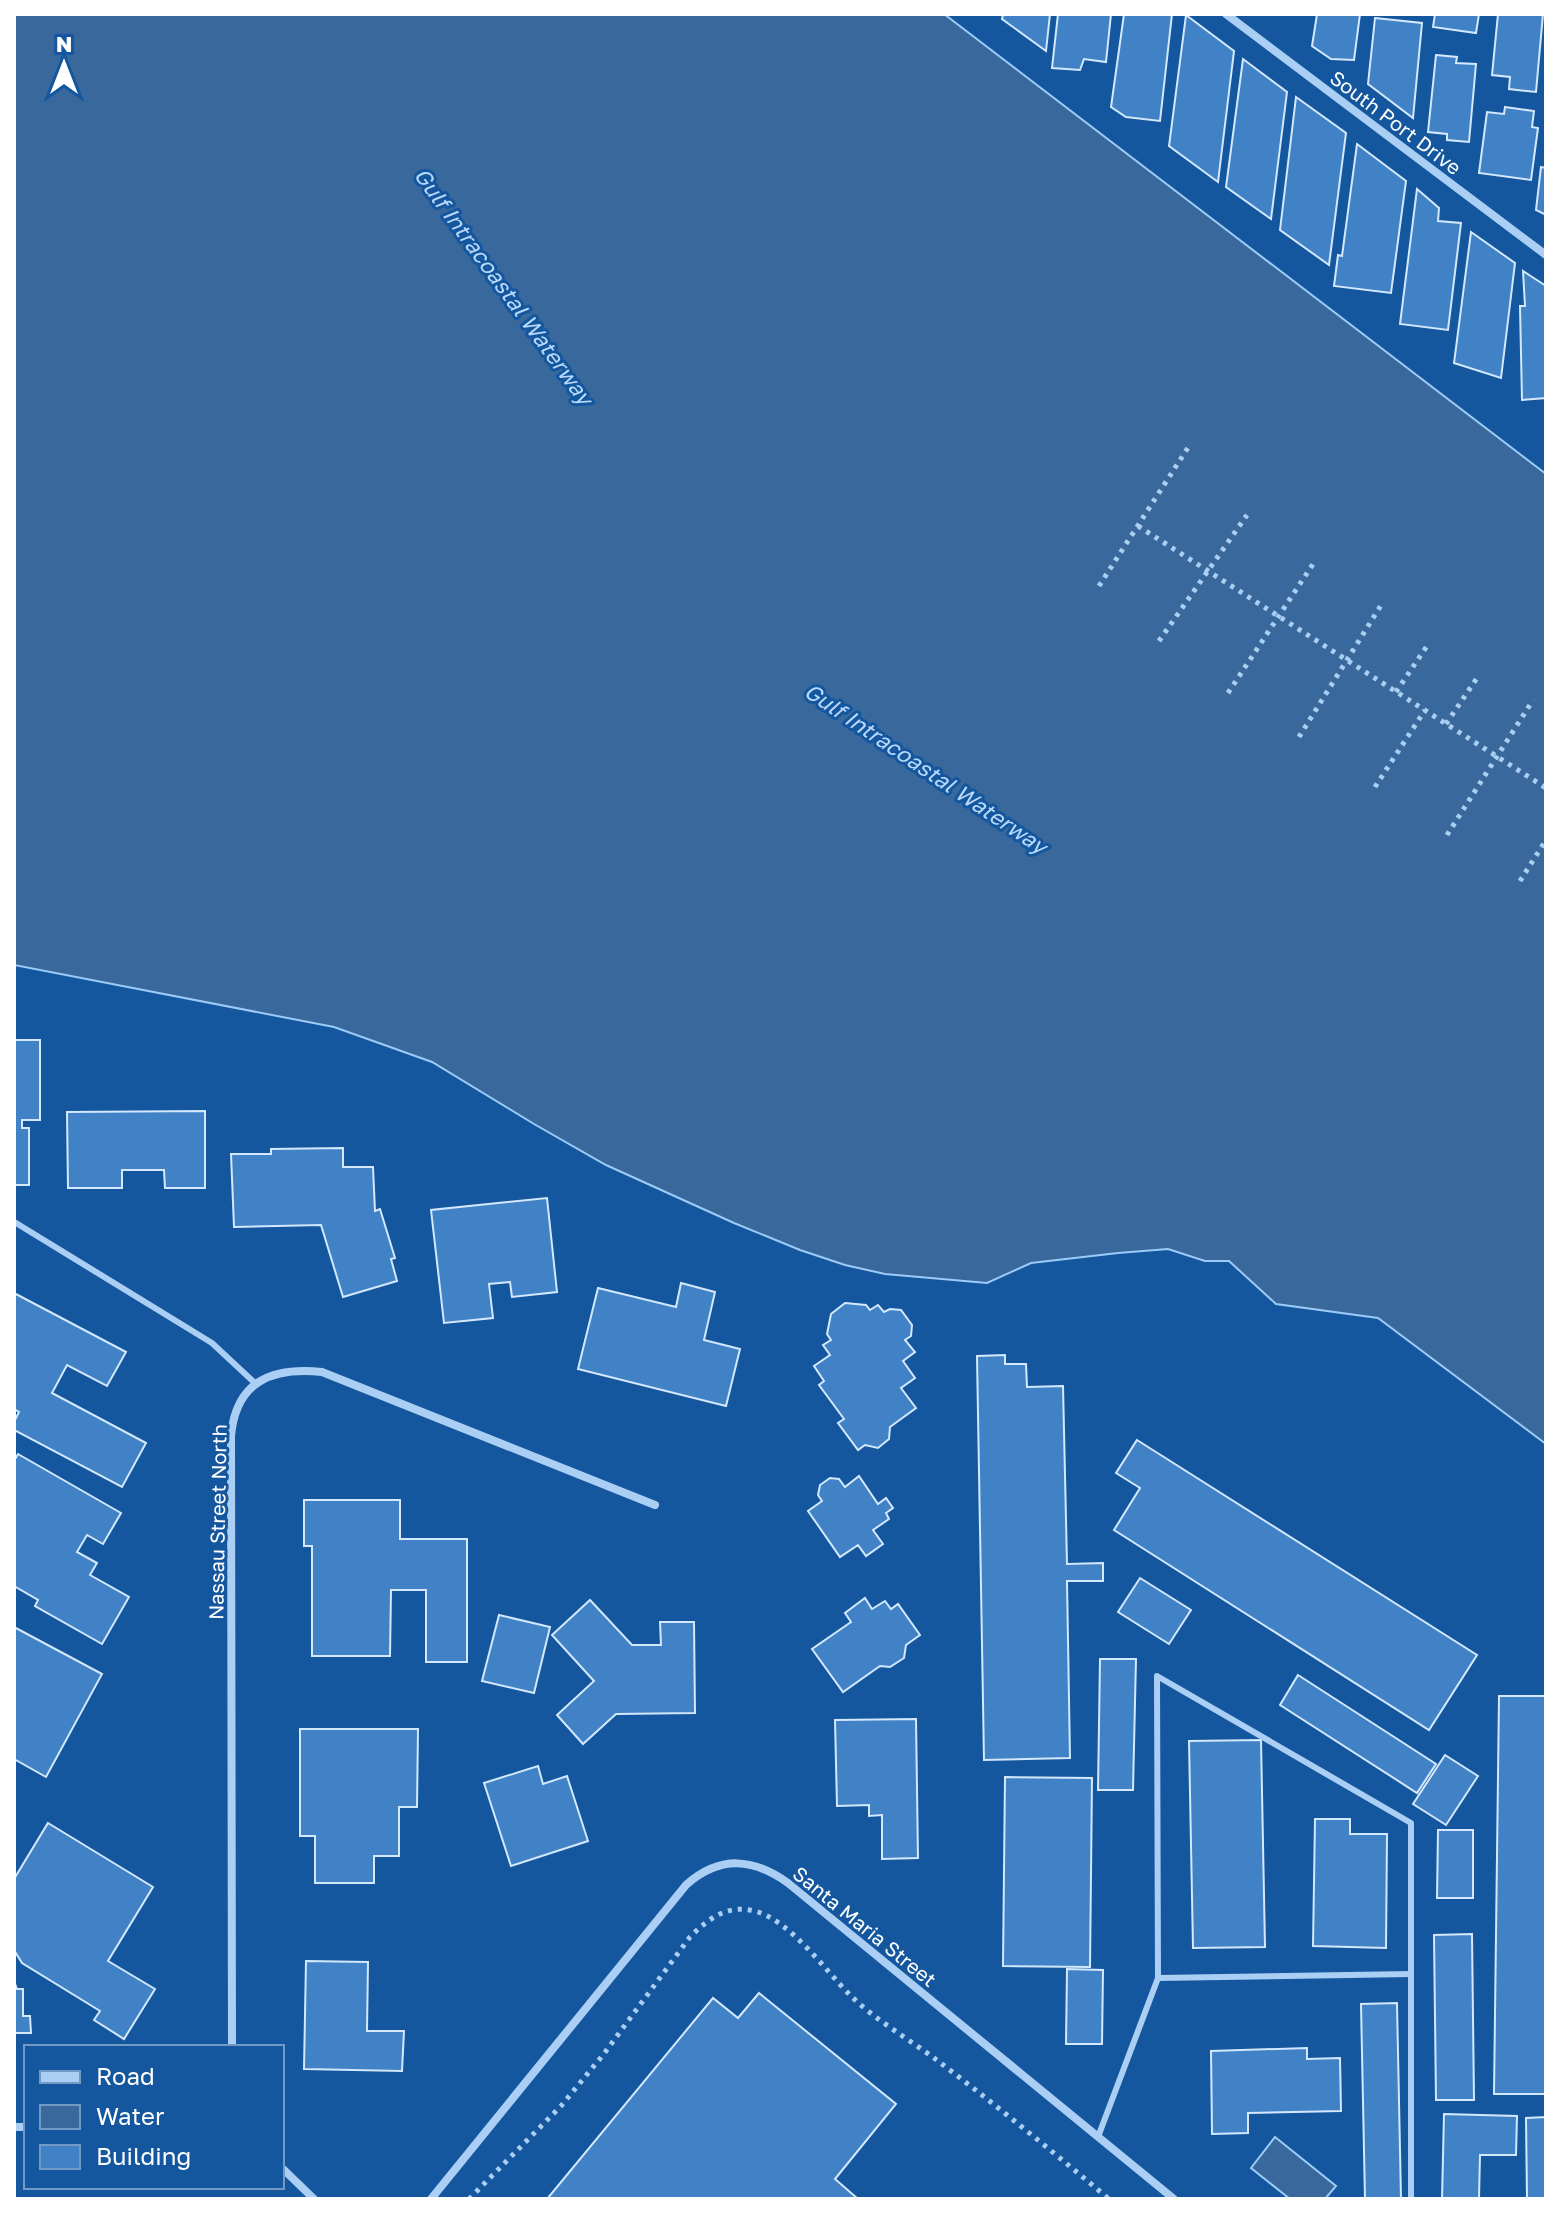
<svg xmlns="http://www.w3.org/2000/svg" width="1560" height="2213" viewBox="0 0 1560 2213" font-family="'Golos Text',sans-serif">
<style>
.water{fill:#39699c;stroke:#9dcbf7;stroke-width:2}
.building{fill:#4182c6;stroke:#d3e8fd;stroke-width:2}
.lines{fill:none;stroke-linecap:round;stroke-linejoin:round}
.path{stroke:#abcff4;stroke-width:5;stroke-dasharray:4 6;stroke-linecap:butt}
.service{stroke:#abcff4;stroke-width:6}
.minor{stroke:#abcff4;stroke-width:8}
.labels{text-anchor:middle;dominant-baseline:central;stroke-width:6;stroke-linejoin:round;paint-order:stroke}
.street-label{font-size:20px;fill:#fff;stroke:#14579e}
.water-label{font-size:22px;font-style:italic;fill:#b8d9fa;stroke:#14579e}
</style>
<rect width="100%" height="100%" fill="#14579e"/>
<g class="water">
<path d="M14 14H944L1546 474V1444L1378 1318 1276 1304 1229 1261H1205L1168 1249 1118 1253 1031 1263 987 1283 885 1274 845 1265 800 1250 734 1223 606 1165 534 1124 432 1062 334 1027 14 965Z"/>
<path d="M1275 2137 1336 2186 1325 2199H1290L1251 2168Z"/>
</g>
<g class="building">
<path d="M1003 14H1050L1046 51 1002 19Z"/>
<path d="M1058 14H1111L1106 62 1084 59 1080 70 1052 68Z"/>
<path d="M1124 14H1172L1160 121 1126 117 1111 107Z"/>
<path d="M1317 14H1360L1354 60 1331 59 1312 46Z"/>
<path d="M1435 14H1479L1476 33 1433 27Z"/>
<path d="M1498 14H1543L1536 92 1509 89 1510 77 1492 75Z"/>
<path d="M1186 15 1234 51 1218 182 1169 146Z"/>
<path d="M1375 18 1422 23 1413 118 1368 84Z"/>
<path d="M1436 55 1457 57 1456 63 1476 64 1469 142 1447 140V134L1428 132Z"/>
<path d="M1243 59 1287 92 1271 219 1226 187Z"/>
<path d="M1296 97 1346 133 1329 265 1280 230Z"/>
<path d="M1505 107 1534 111 1532 127 1538 128 1531 180 1479 173 1487 112 1504 114Z"/>
<path d="M1357 144 1406 181 1391 293 1334 286 1338 255 1342 256Z"/>
<path d="M1541 167 1546 168V215L1536 210Z"/>
<path d="M1417 189 1439 208 1438 221 1461 223 1448 330 1400 324Z"/>
<path d="M1471 232 1515 263 1501 378 1454 363Z"/>
<path d="M1523 271 1546 286V398L1522 400 1520 306H1525Z"/>
<path d="M14 1040H40V1120H22V1128H29V1185H14Z"/>
<path d="M205 1111V1188H165L164 1170H122V1188H68L67 1112Z"/>
<path d="M343 1148V1167H373L375 1211 380 1209 395 1258 391 1259 397 1281 343 1297 321 1225 234 1227 231 1154H271V1149Z"/>
<path d="M547 1198 557 1292 512 1297 510 1282 489 1284 493 1318 444 1323 431 1210Z"/>
<path d="M681 1283 715 1292 704 1340 740 1349 726 1406 578 1369 598 1288 676 1307Z"/>
<path d="M14 1293 126 1352 107 1386 67 1365 52 1393 146 1443 122 1487 14 1430V1422L19 1412 14 1409Z"/>
<path d="M845 1303 866 1305 870 1310 878 1305 884 1312 890 1309 901 1310 912 1325 911 1336 905 1340 915 1352 903 1361 915 1378 901 1388 916 1408 890 1427 889 1439 878 1448 865 1445 858 1450 838 1423 844 1419 819 1385 824 1381 814 1366 830 1355 823 1345 831 1340 827 1334 831 1314Z"/>
<path d="M1005 1355V1364H1026L1027 1387 1063 1386 1067 1564 1103 1563V1581H1067L1070 1758 984 1760 977 1356Z"/>
<path d="M1137 1440 1477 1655 1429 1730 1114 1530 1140 1488 1116 1473Z"/>
<path d="M18 1454 121 1513 103 1544 87 1535 77 1552 97 1563 90 1575 129 1597 102 1644 35 1606 38 1600 14 1586V1461Z"/>
<path d="M859 1476 878 1504 886 1498 893 1508 886 1513 889 1519 873 1530 883 1544 866 1556 858 1545 840 1557 808 1511 822 1501 818 1495 820 1485 830 1478 839 1479 845 1487Z"/>
<path d="M304 1500H400V1539H467V1662H426V1590H391L390 1656H312V1546H304Z"/>
<path d="M1140 1578 1191 1610 1169 1644 1118 1612Z"/>
<path d="M865 1598 872 1609 885 1601 891 1609 898 1604 920 1635 906 1645 904 1658 890 1667 880 1666 843 1692 812 1649 851 1622 845 1613Z"/>
<path d="M590 1600 632 1645H661L660 1622H694L695 1713 616 1714 583 1744 557 1715 594 1681 552 1635Z"/>
<path d="M499 1615 550 1627 534 1693 482 1681Z"/>
<path d="M14 1627 102 1674 46 1777 14 1759Z"/>
<path d="M1100 1659H1136L1133 1790H1098Z"/>
<path d="M1298 1675 1436 1764 1417 1793 1280 1705Z"/>
<path d="M1499 1696H1546V2094H1494Z"/>
<path d="M916 1719 918 1858 882 1859V1815L869 1816V1805L837 1806 835 1720Z"/>
<path d="M300 1729H418L417 1807H399V1856H374V1883H315V1836H300Z"/>
<path d="M1261 1740 1265 1947 1193 1948 1189 1741Z"/>
<path d="M1445 1755 1478 1776 1446 1825 1413 1804Z"/>
<path d="M538 1766 543 1784 567 1776 588 1841 511 1866 484 1783Z"/>
<path d="M1005 1777 1092 1778 1090 1967 1003 1966Z"/>
<path d="M1315 1819H1350V1834H1387L1386 1948 1313 1946Z"/>
<path d="M48 1823 153 1887 108 1961 155 1989 124 2039 94 2020 100 2011 22 1963 14 1950V1879Z"/>
<path d="M1438 1830H1473V1898H1437Z"/>
<path d="M1472 1934 1474 2100H1436L1434 1935Z"/>
<path d="M306 1961 368 1962 367 2031H404L402 2071 304 2069Z"/>
<path d="M1067 1969 1103 1970 1102 2044H1066Z"/>
<path d="M14 1981 17 1989H23V2016H30L31 2033H14Z"/>
<path d="M759 1993 896 2104 835 2179 858 2199H547L713 1998 738 2018Z"/>
<path d="M1397 2003 1401 2199H1365L1361 2004Z"/>
<path d="M1307 2048V2059L1340 2058 1341 2111 1248 2113V2133L1212 2134 1211 2051Z"/>
<path d="M1444 2114 1517 2116 1516 2155H1480L1479 2199H1442Z"/>
<path d="M1546 2117V2199H1527L1526 2118Z"/>
</g>
<g class="lines">
<g class="path">
<path d="M1138 526 1546 788"/>
<path d="M1099 586 1191 443"/>
<path d="M1159 641 1247 515"/>
<path d="M1396 692 1429 643"/>
<path d="M1228 693 1315 561"/>
<path d="M1446 724 1479 675"/>
<path d="M1299 737 1383 602"/>
<path d="M1375 787 1425 710"/>
<path d="M1447 835 1533 700"/>
<path d="M1520 881 1546 840"/>
<path d="M469 2199 561 2106 603 2055 690 1937C708 1919 727 1904 754 1911 789 1919 825 1970 850 1995 875 2020 909 2039 938 2061 996 2105 1053 2152 1109 2199"/>
</g>
<g class="service">
<path d="M16 1223 212 1343 256 1384"/>
<path d="M1158 1978 1411 1974"/>
<path d="M1098 2137 1158 1978 1157 1676 1411 1823V2199"/>
</g>
<g class="minor">
<path d="M1226 14 1546 255"/>
<path d="M232 2047 231 1436C236 1381 272 1367 322 1372L655 1505"/>
<path d="M14 2127H26"/>
<path d="M282 2168 314 2199"/>
<path d="M431 2199 686 1885C720 1855 753 1858 788 1883L1174 2199"/>
</g>
</g>
<g class="labels">
<g class="street-label">
<text transform="translate(1396 122) rotate(37)">South Port Drive</text>
<text transform="translate(217 1522) rotate(-89)">Nassau Street North</text>
<text transform="translate(865 1926) rotate(39)">Santa Maria Street</text>
</g>
<g class="water-label">
<text transform="translate(504 286) rotate(54)">Gulf Intracoastal Waterway</text>
<text transform="translate(926 768) rotate(34)">Gulf Intracoastal Waterway</text>
</g>
</g>
<rect width="1560" height="2213" fill="none" stroke="#ffffff" stroke-width="32"/>
<rect x="24" y="2045" width="260" height="144" fill="#14579e" stroke="#729ac5" stroke-width="2"/>
<rect x="40" y="2071" width="40" height="12" fill="#abcff4" stroke="#729ac5" stroke-width="2"/>
<text x="96" y="2085" font-size="24" fill="#ffffff">Road</text>
<rect x="40" y="2105" width="40" height="24" fill="#39699c" stroke="#729ac5" stroke-width="2"/>
<text x="96" y="2125" font-size="24" fill="#ffffff">Water</text>
<rect x="40" y="2145" width="40" height="24" fill="#4182c6" stroke="#729ac5" stroke-width="2"/>
<text x="96" y="2165" font-size="24" fill="#ffffff">Building</text>
<g transform="translate(64 64)" stroke="#14579e" stroke-width="6" paint-order="stroke">
<path d="M0-6L14 30L0 20L-14 30Z" fill="#ffffff"/>
<text y="-12" font-size="22" font-weight="bold" text-anchor="middle" fill="#ffffff">N</text>
</g>
</svg>
